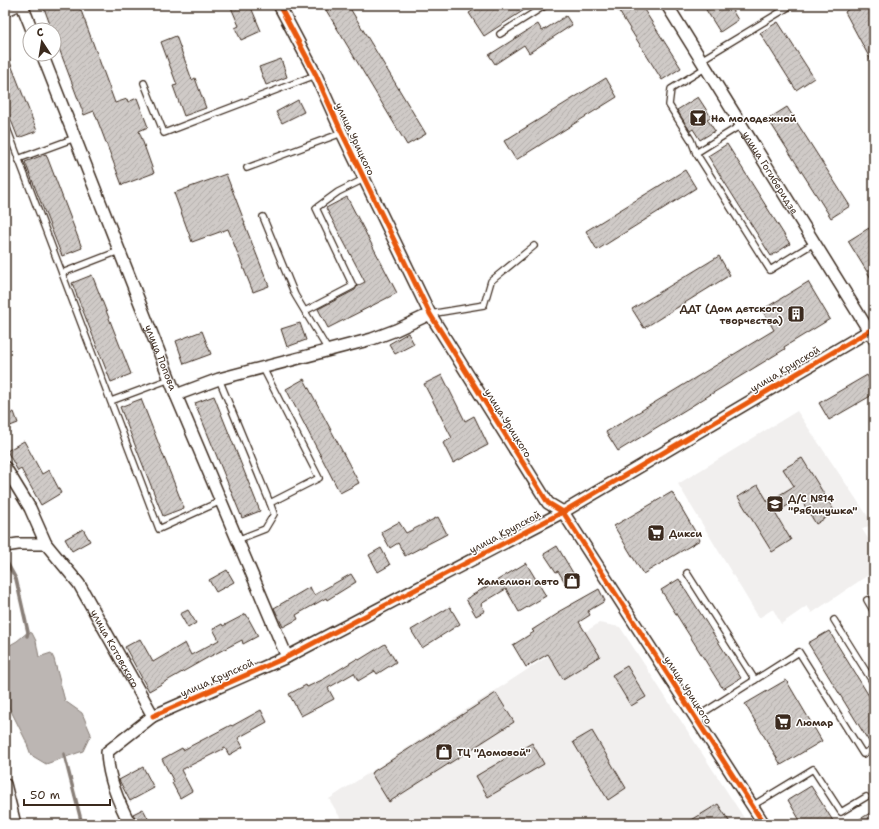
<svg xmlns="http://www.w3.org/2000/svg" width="879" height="829" viewBox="0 0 879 829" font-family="'Shantell Sans',sans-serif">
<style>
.built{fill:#f1efee}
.water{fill:#bcb6b3;stroke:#887e77}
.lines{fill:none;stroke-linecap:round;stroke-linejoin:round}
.stream{stroke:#887e77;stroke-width:3.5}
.building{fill:url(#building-hatch);stroke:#3b2a1e}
.service-casing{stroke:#3b2a1e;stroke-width:8}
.minor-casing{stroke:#3b2a1e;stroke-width:14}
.service{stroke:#fff;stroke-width:5.5}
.minor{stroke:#fff;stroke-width:11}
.cycleway-casing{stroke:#fff;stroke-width:8}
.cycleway{stroke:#e8590c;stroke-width:5}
.labels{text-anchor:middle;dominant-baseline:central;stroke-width:3;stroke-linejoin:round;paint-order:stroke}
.poi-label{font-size:10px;font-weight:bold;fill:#3b2a1e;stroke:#fff;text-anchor:start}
.street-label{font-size:10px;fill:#3b2a1e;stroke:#fff}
</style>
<defs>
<pattern id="building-hatch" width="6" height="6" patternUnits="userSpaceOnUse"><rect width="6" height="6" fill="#cfcac7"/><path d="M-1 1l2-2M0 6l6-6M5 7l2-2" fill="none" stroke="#b3aeaa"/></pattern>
</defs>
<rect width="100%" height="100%" fill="#fff"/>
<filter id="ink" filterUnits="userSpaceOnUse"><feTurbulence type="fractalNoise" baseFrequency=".025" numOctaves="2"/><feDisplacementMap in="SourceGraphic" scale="8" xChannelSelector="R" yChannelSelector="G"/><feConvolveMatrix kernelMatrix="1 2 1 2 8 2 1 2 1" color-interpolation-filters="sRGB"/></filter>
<g filter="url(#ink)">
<g class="built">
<path d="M797 411 873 524 862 529 874 548V571L812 613 807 606 781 624 773 609 759 618 678 484Z"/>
<path d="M599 623 620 627 748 824H344L329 799Z"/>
</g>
<path class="water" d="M28 632 32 633 36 641 39 657 51 653 54 659 65 701 82 713 91 734 83 751 46 764 31 755 25 739 5 699V648L17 641Z"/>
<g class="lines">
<g class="stream">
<path d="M5 559 16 579 28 632 27 636"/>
<path d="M64 754 82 824"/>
</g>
</g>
<g class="building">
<path d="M52 5H79L115 103 127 99 128 102 137 98 148 127 139 131 154 173 122 185 94 111 84 115 54 35V30H52L44 8Z"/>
<path d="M230 5H250L261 31 241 40 235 28 239 26Z"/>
<path d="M323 5H348L426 134 407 145Z"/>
<path d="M482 5H532L484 36 469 13Z"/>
<path d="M615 5H641L681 68 662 80Z"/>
<path d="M703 5H729L738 20 720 32Z"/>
<path d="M853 5H874V66L845 12Z"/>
<path d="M566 16 572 25 529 53 524 45 495 64 489 55 538 24 542 31Z"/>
<path d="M778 22 814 78 796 90 760 33Z"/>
<path d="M176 36 192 80 195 78 206 108 184 116 173 86 177 85 161 42Z"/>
<path d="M5 49 37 131 18 138 5 105Z"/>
<path d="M281 59 287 77 266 85 259 67Z"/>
<path d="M606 78 617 97 516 160 504 141Z"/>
<path d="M698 97 711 117 707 119 715 131 700 140 693 129 690 131 677 110Z"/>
<path d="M298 100 304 112 282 123 276 112Z"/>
<path d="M787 107 850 206 831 218 768 119Z"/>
<path d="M727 144 790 244 771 256 708 156Z"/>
<path d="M46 154 82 248 62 256 25 162Z"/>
<path d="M685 170 696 188 597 250 586 231Z"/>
<path d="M226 174 245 223H244L269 286 253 292 228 229 192 242 174 193Z"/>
<path d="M347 197 397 293 328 328 318 309 355 290 357 286 365 282 326 208Z"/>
<path d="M869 228 874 236V283L848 241Z"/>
<path d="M719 256 730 275 644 328 632 309Z"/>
<path d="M92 275 131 374 111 382 72 283Z"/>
<path d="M808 282 830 319 784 347 785 349 618 451 606 432 774 330 762 310Z"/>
<path d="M300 323 306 340 287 347 281 329Z"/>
<path d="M202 331 211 354 184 364 176 341Z"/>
<path d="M408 333 414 344 395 354 389 344Z"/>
<path d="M442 375 465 421 474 416 488 445 453 463 443 443 452 438 424 384Z"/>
<path d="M867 375 874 387V394L829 420 819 403Z"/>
<path d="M304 379 359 483 340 493 286 389Z"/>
<path d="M214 396 260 511 242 518 195 403Z"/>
<path d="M141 399 184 508 163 516 120 407Z"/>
<path d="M14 412 18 423 5 428V416Z"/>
<path d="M24 441 42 474 49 470 61 493 41 505 21 469 18 471 7 451Z"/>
<path d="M802 458 835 512 816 524 800 498 775 513 791 540 772 552 738 497 758 485 768 502 794 486 783 469Z"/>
<path d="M672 492 700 540 643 574 614 526Z"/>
<path d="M438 517 447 534 405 556 398 543 390 548 381 532 399 522 406 533Z"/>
<path d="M83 529 90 541 72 551 65 539Z"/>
<path d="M557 546 576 578 566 584 558 571 556 572 544 554Z"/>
<path d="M381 548 390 565 378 572 369 555Z"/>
<path d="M526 563 546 596 519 612 506 589 481 604 485 611 476 616 466 599Z"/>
<path d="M227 570 234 582 216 592 209 580Z"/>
<path d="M351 574 356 582 327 600 326 598 296 615 298 619 283 627 274 608 310 587 314 595Z"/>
<path d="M679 579 741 678 723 689 661 590Z"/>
<path d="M599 589 605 601 588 611 590 615 579 622 600 656 563 679 548 654 526 667 513 645 534 632 532 630 559 613 558 612Z"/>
<path d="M450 607 460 624 422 648 411 630Z"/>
<path d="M188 610 196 623 188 628 180 614Z"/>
<path d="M246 614 258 636 243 644 242 640 207 658 149 691 125 647 140 639 153 662 185 643 191 655 219 640 213 629 222 624 223 626Z"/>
<path d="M829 631 874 704V744L871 745 808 643Z"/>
<path d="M385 644 396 662 377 674 375 671 358 681 354 673 328 688 334 699 301 716 289 694 306 685 307 687 324 679 358 658 359 660Z"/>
<path d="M627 666 646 697 631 706 612 675Z"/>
<path d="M786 680 822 741 781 765 745 704Z"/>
<path d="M496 693 514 722 389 802 371 773Z"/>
<path d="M261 710 267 722 238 738 243 747 229 755 225 748 181 770 192 791 180 798 172 783 174 782 162 759 182 748 183 750 231 725 232 726Z"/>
<path d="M592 731 626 788 608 800 573 742Z"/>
<path d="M532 743 544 764 488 797 476 776Z"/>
<path d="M143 767 154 788 130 801 119 780Z"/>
<path d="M811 786 835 824H802L788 800Z"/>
<path d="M718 804 731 824H685Z"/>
<path d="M143 809 151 824H139L133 814Z"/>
<path d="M870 813 874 819V824H852Z"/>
</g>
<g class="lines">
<g class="service-casing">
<g id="service">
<path d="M5 14 22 6"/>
<path d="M500 34 546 5"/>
<path d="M701 60 792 5"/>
<path d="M144 83 164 133 316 75"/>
<path d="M5 123 159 529 221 501"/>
<path d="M741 125 696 153 770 270 814 243"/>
<path d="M696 153 691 140 669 105 671 89 705 68"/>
<path d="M18 159 75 138"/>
<path d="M247 168 342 133"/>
<path d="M263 217 295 295 328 350"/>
<path d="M62 273 119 251"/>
<path d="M305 311 353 286 316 208 338 192 364 179"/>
<path d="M430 314 484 305 491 281 534 246"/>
<path d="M219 379 270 503 319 478 263 368"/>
<path d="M111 401 170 379"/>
<path d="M237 540 265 529 274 514 270 503"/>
<path d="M687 573 755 680"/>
<path d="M867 600 874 612"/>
<path d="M834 620 874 684"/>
<path d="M695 718 799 652 863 754 874 748"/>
<path d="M752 806 813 769 841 812 866 797"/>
</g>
</g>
<g class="minor-casing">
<g id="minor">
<path d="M22 5 32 30"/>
<path d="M279 5 316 75 342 133 430 314 548 503 563 512 764 824"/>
<path id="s1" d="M667 5 874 339"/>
<path id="s2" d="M42 54 176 395 287 657"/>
<path d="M176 395 219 379 372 339 396 330 430 314"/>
<path id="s3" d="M5 467 30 508 46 544 79 584 153 716 107 752C108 777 118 802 130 824"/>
<path d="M5 546 18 544H46"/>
<path d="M153 716 287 657 563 512 874 328"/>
<path d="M5 784 15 824"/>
</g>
</g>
<use href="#service" class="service"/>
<use href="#minor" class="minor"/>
<g class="cycleway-casing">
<g id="cycleway">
<path d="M279 5 316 75 342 133 430 314 548 503 563 512 764 824"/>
<path d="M153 716 287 657 563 512 874 328"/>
</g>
</g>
<use href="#cycleway" class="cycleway"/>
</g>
</g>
<defs>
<g id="bar-square" transform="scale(0.9)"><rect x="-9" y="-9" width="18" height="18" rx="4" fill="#3b2a1e" stroke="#fff"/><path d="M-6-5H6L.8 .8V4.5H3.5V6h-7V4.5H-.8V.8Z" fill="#fff"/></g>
<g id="building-square" transform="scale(0.9)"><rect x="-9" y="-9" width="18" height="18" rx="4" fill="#3b2a1e" stroke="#fff"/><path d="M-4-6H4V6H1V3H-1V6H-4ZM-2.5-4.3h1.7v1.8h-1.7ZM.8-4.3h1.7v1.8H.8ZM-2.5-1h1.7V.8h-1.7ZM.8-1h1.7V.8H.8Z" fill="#fff"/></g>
<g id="school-square" transform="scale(0.9)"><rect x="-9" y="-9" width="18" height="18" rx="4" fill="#3b2a1e" stroke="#fff"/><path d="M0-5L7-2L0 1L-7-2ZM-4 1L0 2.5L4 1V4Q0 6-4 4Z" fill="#fff"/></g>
<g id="supermarket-square" transform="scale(0.9)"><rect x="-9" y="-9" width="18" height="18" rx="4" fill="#3b2a1e" stroke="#fff"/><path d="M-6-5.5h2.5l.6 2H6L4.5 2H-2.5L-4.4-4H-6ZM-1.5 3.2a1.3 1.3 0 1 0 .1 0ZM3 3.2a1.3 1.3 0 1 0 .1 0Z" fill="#fff"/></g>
<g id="shop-square" transform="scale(0.9)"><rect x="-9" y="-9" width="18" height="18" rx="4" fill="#3b2a1e" stroke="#fff"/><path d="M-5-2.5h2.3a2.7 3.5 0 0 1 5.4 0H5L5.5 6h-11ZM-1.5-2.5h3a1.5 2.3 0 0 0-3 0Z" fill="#fff"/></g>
</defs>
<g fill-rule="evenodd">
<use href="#bar-square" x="698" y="118"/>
<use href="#building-square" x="796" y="314"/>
<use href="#school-square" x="775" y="504"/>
<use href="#supermarket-square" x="656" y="533"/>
<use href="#shop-square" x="572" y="581"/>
<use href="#supermarket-square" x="783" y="722"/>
<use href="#shop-square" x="444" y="752"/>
</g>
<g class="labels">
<g class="poi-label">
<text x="711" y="118">На молодежной</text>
<text x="783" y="308" text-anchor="end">ДДТ (Дом детского<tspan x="783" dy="12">творчества)</tspan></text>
<text x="788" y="498">Д/С №14<tspan x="788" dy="12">"Рябинушка"</tspan></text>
<text x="669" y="533">Дикси</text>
<text x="559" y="581" text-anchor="end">Хамелион авто</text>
<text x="796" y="722">Люмар</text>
<text x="457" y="752">ТЦ "Домовой"</text>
</g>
<g class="street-label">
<text transform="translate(355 139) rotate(65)">улица Урицкого</text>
<text stroke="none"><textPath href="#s1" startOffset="197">улица Гогиберидзе</textPath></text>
<text stroke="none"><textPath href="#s2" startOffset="326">улица Попова</textPath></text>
<text transform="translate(785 369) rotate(-31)">улица Крупской</text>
<text transform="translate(508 423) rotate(58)">улица Урицкого</text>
<text transform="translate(505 532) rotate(-28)">улица Крупской</text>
<text stroke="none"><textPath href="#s3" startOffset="213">улица Котовского</textPath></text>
<text transform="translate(217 678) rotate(-24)">улица Крупской</text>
<text transform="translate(688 690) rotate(57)">улица Урицкого</text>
</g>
</g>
<rect width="879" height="829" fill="none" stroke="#fff" stroke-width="20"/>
<rect x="10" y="10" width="859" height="809" fill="none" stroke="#3b2a1e" stroke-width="1.5" filter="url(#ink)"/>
<g transform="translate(42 42) rotate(348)"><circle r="19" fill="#ffffff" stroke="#b1aaa5"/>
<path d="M0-3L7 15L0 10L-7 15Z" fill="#3b2a1e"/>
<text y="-6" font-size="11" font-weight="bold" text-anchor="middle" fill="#3b2a1e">С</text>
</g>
<path d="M24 799v6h86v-6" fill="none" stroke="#3b2a1e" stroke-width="2"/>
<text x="30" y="799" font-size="12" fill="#3b2a1e" stroke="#ffffff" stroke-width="3" paint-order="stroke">50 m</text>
</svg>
